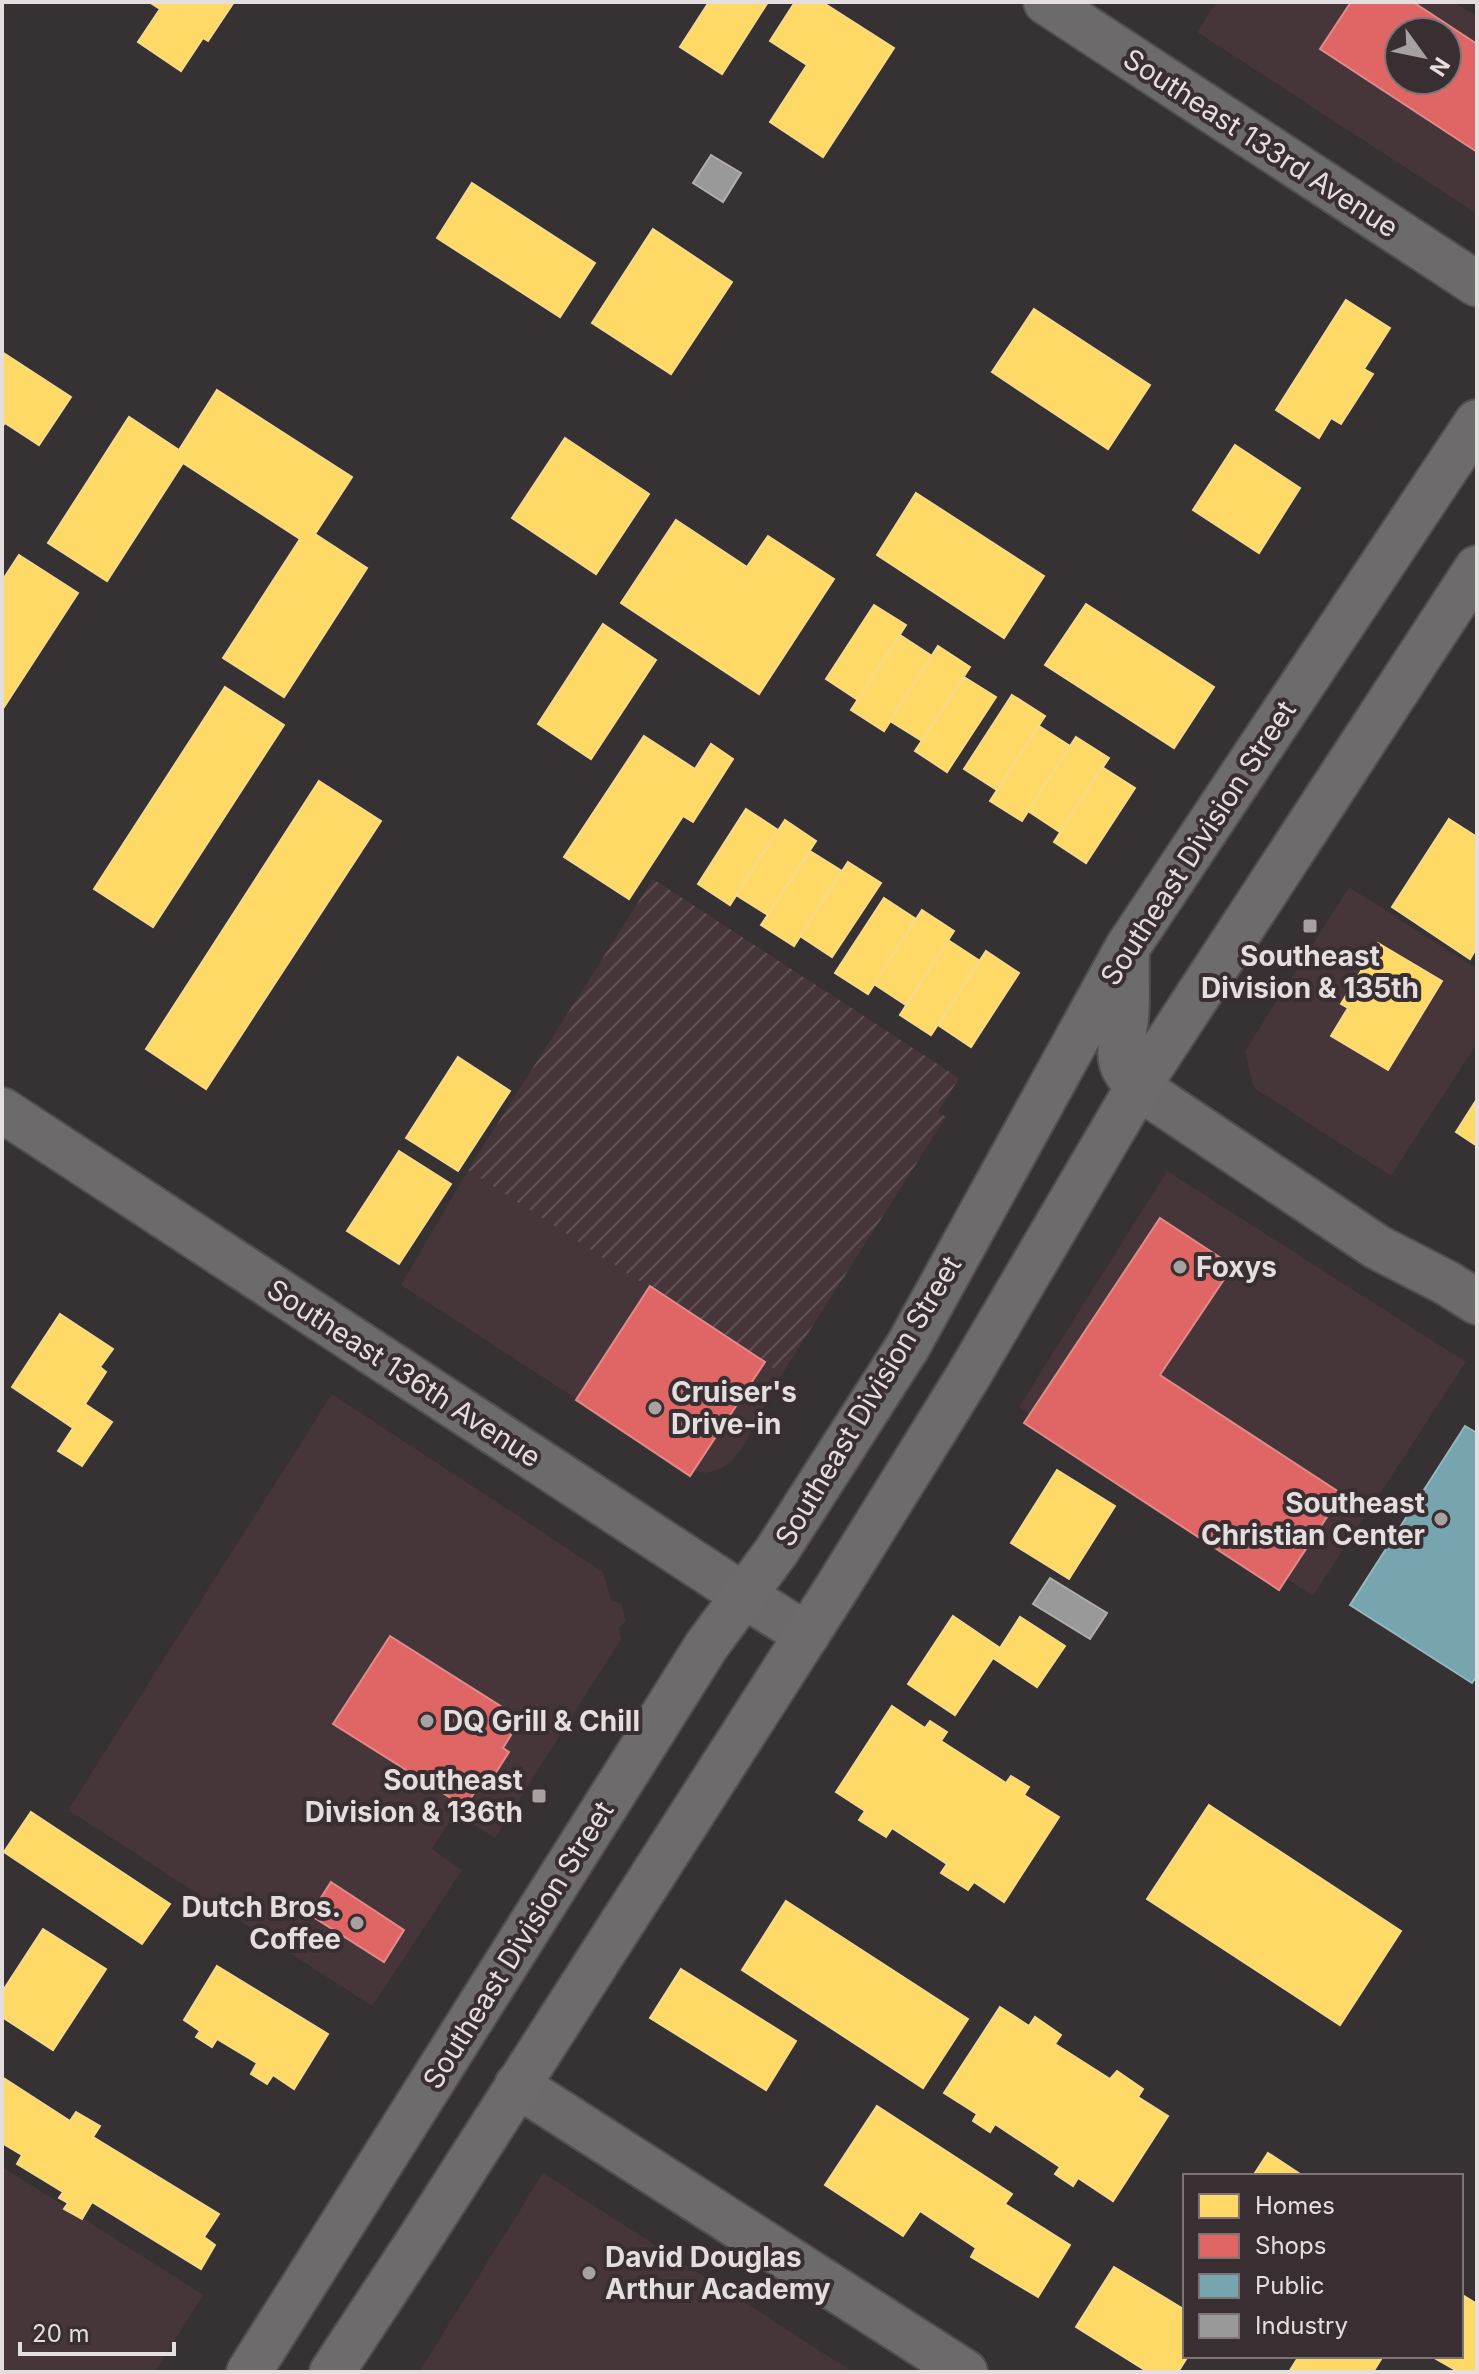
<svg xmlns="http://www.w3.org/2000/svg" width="1479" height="2374" viewBox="0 0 1479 2374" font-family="Inter,sans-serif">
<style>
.built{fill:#463539;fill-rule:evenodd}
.industrial{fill:url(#industrial-furrows)}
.homes{fill:#ffd966;stroke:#f7da8a;stroke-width:2}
.shops{fill:#e06666;stroke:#e28a8a;stroke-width:2;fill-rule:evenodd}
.public{fill:#76a5af;stroke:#97b6bd;stroke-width:2}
.industry{fill:#999;stroke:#b0aeae;stroke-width:2}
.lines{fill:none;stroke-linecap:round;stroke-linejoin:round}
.minor-casing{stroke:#514e4f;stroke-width:48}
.major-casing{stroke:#514e4f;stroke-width:48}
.minor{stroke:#6c6a6a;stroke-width:44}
.major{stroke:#6d6b6b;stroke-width:44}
.poi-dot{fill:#a8a1a2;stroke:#392e31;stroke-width:3}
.labels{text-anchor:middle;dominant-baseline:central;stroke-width:8;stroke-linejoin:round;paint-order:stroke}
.street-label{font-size:28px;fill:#e5dedf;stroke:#392e31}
.poi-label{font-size:28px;font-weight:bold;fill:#e5dedf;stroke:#392e31;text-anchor:start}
</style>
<defs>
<pattern id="industrial-furrows" width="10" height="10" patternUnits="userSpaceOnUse" patternTransform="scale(2)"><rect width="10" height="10" fill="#463539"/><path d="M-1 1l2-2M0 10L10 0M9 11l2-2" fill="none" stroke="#615255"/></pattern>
</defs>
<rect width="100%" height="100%" fill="#363132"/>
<g class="built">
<path d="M1216 2H1454L1477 17V214L1197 32ZM1399 32H1447V80H1399Z"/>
<path d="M1349 887 1477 969V1043L1391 1176 1257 1090 1253 1085 1245 1051Z"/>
<path d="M468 1170 782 1374 741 1450 731 1462 718 1470 705 1473 683 1468 401 1285Z"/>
<path d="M1167 1171 1466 1362 1313 1596 1019 1407Z"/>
<path d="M332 1394 603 1572 611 1600 622 1604 626 1621 619 1628 621 1639 495 1838 455 1813 432 1849 462 1870 372 2006 68 1810Z"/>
<path d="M3 2167 203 2295 155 2372H2Z"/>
<path d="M543 2173 853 2372H419Z"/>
</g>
<path class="industrial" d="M653 879 959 1078 938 1112 946 1117 782 1374 468 1170Z"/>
<g class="homes">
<path d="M149 2H234L208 41 203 38 181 71 138 42 160 9Z"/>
<path d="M709 2H768L722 74 680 47Z"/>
<path d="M795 2H822L894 48 823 157 770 122 807 65 770 41Z"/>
<path d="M472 183 595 263 560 317 437 238Z"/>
<path d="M653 229 732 282 671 374 592 323Z"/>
<path d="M1346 300 1390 328 1364 369 1373 374 1341 424 1331 418 1319 438 1276 410Z"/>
<path d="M1034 309 1150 385 1108 449 992 372Z"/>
<path d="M2 352 71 397 39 445 5 423 2 427Z"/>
<path d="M217 390 352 477 315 534 367 568 284 697 223 658 300 539 183 463 107 581 48 543 129 417 179 450Z"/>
<path d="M565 438 649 494 596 574 512 518Z"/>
<path d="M1235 445 1300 488 1259 553 1193 510Z"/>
<path d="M916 493 1044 576 1004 638 877 555Z"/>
<path d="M676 520 747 567 768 536 834 579 759 694 621 603Z"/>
<path d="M19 555 78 593 2 710V581Z"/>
<path d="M1086 604 1214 687 1174 748 1045 665Z"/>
<path d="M874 605 906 625 858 700 826 679Z"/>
<path d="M603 624 656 660 591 759 538 724Z"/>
<path d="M900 635 932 656 884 731 851 710Z"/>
<path d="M938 646 970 667 922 741 890 721Z"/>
<path d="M964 677 996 697 947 772 915 751Z"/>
<path d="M225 687 284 725 153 927 94 889Z"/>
<path d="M1012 695 1045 716 997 790 964 769Z"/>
<path d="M1039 726 1070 746 1022 821 990 801Z"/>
<path d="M644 736 695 769 711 744 733 759 693 822 683 816 629 899 564 857Z"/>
<path d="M1076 737 1109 758 1060 832 1028 811Z"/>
<path d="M1102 767 1135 788 1086 863 1054 842Z"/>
<path d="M319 781 381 821 206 1089 146 1049Z"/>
<path d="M746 809 778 830 730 905 698 884Z"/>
<path d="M1449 819 1477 837V947L1470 959 1392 907Z"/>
<path d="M785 820 816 841 768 915 736 895Z"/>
<path d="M810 851 842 871 794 946 761 925Z"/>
<path d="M848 862 881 883 832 957 800 936Z"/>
<path d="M884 898 916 919 868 994 835 973Z"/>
<path d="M922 910 954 931 906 1005 874 984Z"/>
<path d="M948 940 980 961 931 1035 900 1015Z"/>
<path d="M1378 943 1442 981 1388 1070 1331 1036 1348 1008 1341 1004Z"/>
<path d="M986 951 1019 973 971 1047 938 1025Z"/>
<path d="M458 1057 510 1091 458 1171 406 1138Z"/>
<path d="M1477 1099V1146L1456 1132Z"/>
<path d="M399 1151 451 1184 399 1264 347 1231Z"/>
<path d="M60 1314 113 1349 100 1367 106 1372 85 1404 112 1422 82 1466 58 1451 73 1428 12 1387Z"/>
<path d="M1057 1470 1115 1506 1069 1579 1011 1543Z"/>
<path d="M953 1616 1000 1648 1020 1617 1065 1646 1037 1687 993 1658 955 1715 908 1684Z"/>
<path d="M892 1706 925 1728 930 1721 947 1732 941 1741 1006 1783 1011 1776 1029 1787 1024 1795 1059 1817 1004 1902 974 1882 968 1890 941 1873 947 1864 892 1828 886 1837 859 1820 865 1811 836 1792Z"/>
<path d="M1209 1805 1401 1931 1340 2025 1147 1899Z"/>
<path d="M31 1812 170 1904 142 1944 4 1852Z"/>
<path d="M786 1901 968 2019 923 2088 742 1970Z"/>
<path d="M43 1929 106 1969 53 2050 2 2017V1992Z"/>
<path d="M217 1966 328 2034 294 2089 273 2075 267 2084 251 2074 257 2063 217 2039 212 2047 196 2037 200 2031 184 2020Z"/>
<path d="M681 1969 796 2041 766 2090 650 2018Z"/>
<path d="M1000 2007 1029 2026 1035 2017 1061 2035 1055 2044 1110 2079 1117 2071 1143 2089 1138 2097 1168 2116 1113 2201 1078 2178 1073 2186 1055 2174 1060 2167 995 2124 990 2132 973 2121 977 2114 944 2093Z"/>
<path d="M2 2077 70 2121 76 2112 100 2126 93 2137 219 2214 204 2237 215 2245 201 2269 92 2202 82 2219 64 2209 68 2203 59 2198 63 2192 17 2164 22 2155 2 2143Z"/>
<path d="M877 2106 1012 2194 1005 2204 1070 2245 1038 2297 971 2257 976 2248 920 2211 903 2236 825 2185Z"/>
<path d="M1268 2153 1303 2176H1253Z"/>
<path d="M1114 2267 1185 2310V2356H1188L1178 2372H1148L1076 2327Z"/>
<path d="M1461 2294 1477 2304V2372H1459L1431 2356H1461Z"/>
<path d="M1299 2356H1383L1373 2372H1289Z"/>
</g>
<g class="shops">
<path d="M1351 2H1413L1477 44V152L1320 49ZM1399 32H1447V80H1399Z"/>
<path d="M1160 1218 1233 1266 1160 1375 1342 1494 1279 1590 1024 1423Z"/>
<path d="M650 1286 765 1362 690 1476 576 1400Z"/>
<path d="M390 1636 521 1719 503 1748 509 1752 490 1782 484 1778 465 1807 333 1724Z"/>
<path d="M331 1882 404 1930 384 1962 310 1915Z"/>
</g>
<path class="public" d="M1465 1426 1477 1433V1676L1472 1683 1350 1605Z"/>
<g class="industry">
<path d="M711 155 741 173 723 202 693 183Z"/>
<path d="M1050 1578 1107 1613 1090 1639 1033 1604Z"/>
</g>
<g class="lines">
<g class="minor-casing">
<g id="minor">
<path d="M1046 2 1477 284"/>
<path d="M1138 1087 1377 1247 1447 1283 1477 1302"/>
<path d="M2 1110 743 1595 807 1635"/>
<path d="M517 2085 965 2372"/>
</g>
</g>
<g class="major-casing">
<g id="major">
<path d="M1127 954C1126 975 1128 997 1126 1018 1122 1052 1111 1059 1138 1087"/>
<path d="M249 2372 707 1645 776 1552 908 1346 1127 948 1477 422"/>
<path d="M332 2372 419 2240 838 1586 967 1378 1138 1087 1477 568"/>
</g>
</g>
<use href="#minor" class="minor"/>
<use href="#major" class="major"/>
</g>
<g class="poi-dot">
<rect x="1302" y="918" width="16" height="16" rx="4"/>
<circle cx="1180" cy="1267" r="8"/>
<circle cx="655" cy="1408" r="8"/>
<circle cx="1441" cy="1519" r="8"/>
<circle cx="427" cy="1721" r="8"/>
<rect x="531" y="1788" width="16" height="16" rx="4"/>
<circle cx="357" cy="1923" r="8"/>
<circle cx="589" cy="2273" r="8"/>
</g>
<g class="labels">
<g class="street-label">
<text transform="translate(1261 143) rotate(33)">Southeast 133rd Avenue</text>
<text transform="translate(1198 843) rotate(-57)">Southeast Division Street</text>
<text transform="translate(404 1373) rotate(33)">Southeast 136th Avenue</text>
<text transform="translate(868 1401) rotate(-59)">Southeast Division Street</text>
<text transform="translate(518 1945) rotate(-58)">Southeast Division Street</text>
</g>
<g class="poi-label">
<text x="1310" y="956" text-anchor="middle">Southeast<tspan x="1310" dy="32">Division &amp; 135th</tspan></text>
<text x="1196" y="1267">Foxys</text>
<text x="671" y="1392">Cruiser's<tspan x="671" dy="32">Drive-in</tspan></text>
<text x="1425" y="1503" text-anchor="end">Southeast<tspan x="1425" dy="32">Christian Center</tspan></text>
<text x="443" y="1721">DQ Grill &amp; Chill</text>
<text x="523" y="1780" text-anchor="end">Southeast<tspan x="523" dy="32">Division &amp; 136th</tspan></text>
<text x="341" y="1907" text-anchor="end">Dutch Bros.<tspan x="341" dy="32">Coffee</tspan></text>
<text x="605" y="2257">David Douglas<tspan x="605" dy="32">Arthur Academy</tspan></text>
</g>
</g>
<rect width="1479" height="2374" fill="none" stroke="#e5dedf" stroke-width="8"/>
<rect x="1183" y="2174" width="280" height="184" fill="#392e31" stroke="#7e7477" stroke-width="2"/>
<rect x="1199" y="2194" width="40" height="24" fill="#ffd966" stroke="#7e7477" stroke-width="2"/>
<text x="1255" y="2214" font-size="24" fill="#e5dedf">Homes</text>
<rect x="1199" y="2234" width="40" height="24" fill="#e06666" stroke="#7e7477" stroke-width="2"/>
<text x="1255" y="2254" font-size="24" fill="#e5dedf">Shops</text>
<rect x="1199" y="2274" width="40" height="24" fill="#76a5af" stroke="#7e7477" stroke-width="2"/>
<text x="1255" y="2294" font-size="24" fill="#e5dedf">Public</text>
<rect x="1199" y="2314" width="40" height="24" fill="#999999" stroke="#7e7477" stroke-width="2"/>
<text x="1255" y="2334" font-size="24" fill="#e5dedf">Industry</text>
<g transform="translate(1423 56) rotate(123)"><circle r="38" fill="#392e31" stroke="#7e7477" stroke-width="2"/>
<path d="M0-6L14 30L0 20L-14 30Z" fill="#a8a1a2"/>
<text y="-12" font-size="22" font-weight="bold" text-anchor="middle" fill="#e5dedf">N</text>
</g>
<path d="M20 2342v12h154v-12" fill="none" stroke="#e5dedf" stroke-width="4"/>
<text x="32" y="2342" font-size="24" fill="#e5dedf" stroke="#392e31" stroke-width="6" paint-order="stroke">20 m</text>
</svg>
